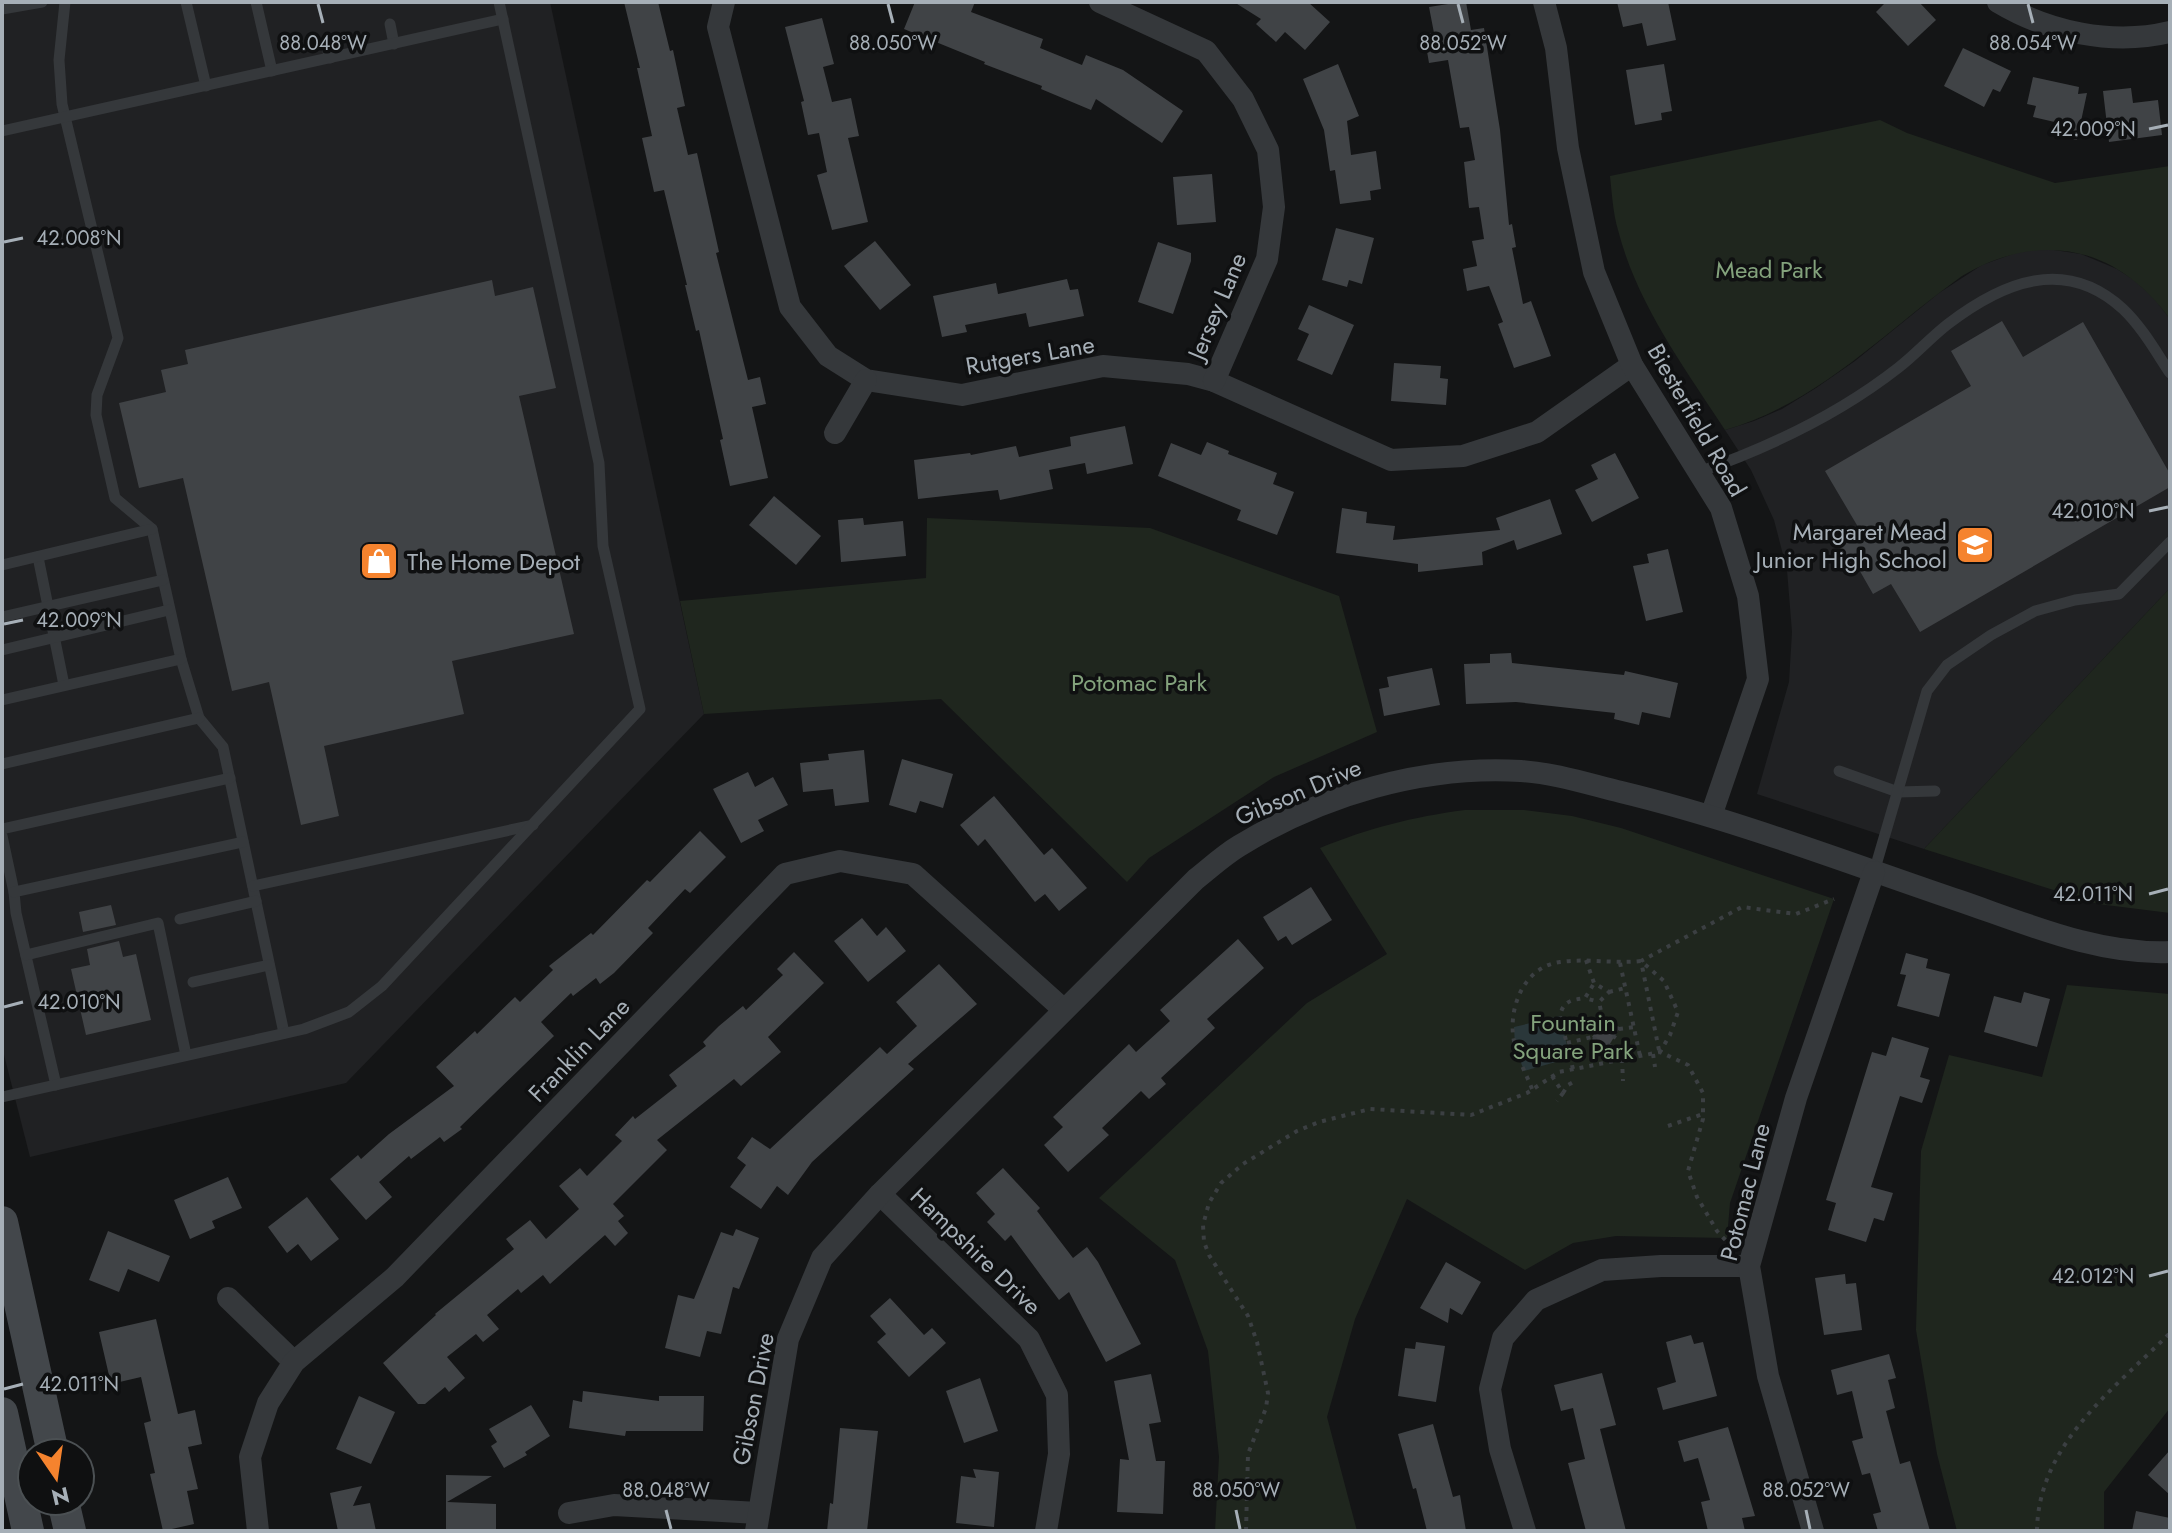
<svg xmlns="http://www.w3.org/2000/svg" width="2172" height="1533" viewBox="0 0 2172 1533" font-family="Jost,sans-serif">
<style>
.built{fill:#202123}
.green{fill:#1f261e}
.water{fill:#2a373a}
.building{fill:#404346}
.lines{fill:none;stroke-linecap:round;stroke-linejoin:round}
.path{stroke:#3b3f42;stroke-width:4;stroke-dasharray:4 6;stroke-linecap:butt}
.lane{stroke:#35383b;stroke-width:11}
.street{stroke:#35383b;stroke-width:22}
.secondary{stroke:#43474b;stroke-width:32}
.ticks{fill:none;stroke:#a6afb7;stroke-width:3}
.labels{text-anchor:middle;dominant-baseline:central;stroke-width:7;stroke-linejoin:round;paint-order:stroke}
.park-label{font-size:24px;fill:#83a27c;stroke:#0f1011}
.street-label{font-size:24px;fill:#a6afb7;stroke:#0f1011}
.poi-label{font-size:24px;fill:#a6afb7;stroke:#0f1011;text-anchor:end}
.ticks-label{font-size:20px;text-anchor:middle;fill:#a6afb7;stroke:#0f1011;stroke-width:7;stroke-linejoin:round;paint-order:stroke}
</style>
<rect width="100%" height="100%" fill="#141516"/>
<g class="built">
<path d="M2 2H550L704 714 346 1083 30 1157 2 1047Z"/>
<path d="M2041 248 2081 254 2117 269 2134 280 2154 298 2170 319V588L1924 849 1757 794 1789 682 1792 632 1787 570 1774 520 1751 470 1725 430 1754 421 1782 409 1816 388 1855 361 1939 293 1982 265 2021 251Z"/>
</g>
<g class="green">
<path d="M1880 120 1907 133 2055 183 2170 166V319C2116 245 2040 230 1962 276 1885 331 1819 403 1725 430 1684 367 1637 304 1618 230 1613 213 1612 194 1610 176Z"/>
<path d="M927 518 1150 528 1339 596 1377 732 1274 777 1149 858 1127 882 941 699 704 714 680 601 926 578Z"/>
<path d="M2170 588V913L2098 904 1924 849Z"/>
<path d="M1465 810H1524L1572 816 1621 828 1834 899 1730 1203 1727 1238 1616 1236 1573 1243 1525 1270 1407 1199 1355 1319 1327 1417 1357 1531H1215L1219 1457 1208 1351 1175 1260 1099 1198 1307 1003 1387 954 1320 848C1369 828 1412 817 1465 810Z"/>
<path d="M2067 985 2170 994V1408L2104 1492V1531H1957L1937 1454 1916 1330 1921 1151 1949 1055 2042 1077Z"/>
</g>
<path class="water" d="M1560 1016 1570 1058 1524 1071 1515 1046 1514 1027Z"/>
<g class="building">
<path d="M624 2H658L670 51 673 50 685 106 677 108 688 155 697 153 719 252 716 253 748 380 760 377 766 404 752 407 768 478 730 486 720 440 723 439 699 330 696 331 685 285H687L664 190 654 192 642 138 652 136 637 68H640Z"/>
<path d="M915 2H975L971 12 1043 39 1040 48 1082 65 1086 55 1123 70 1183 111 1162 143 1096 99 1091 110 1041 89 1042 86 984 64 985 62 904 29Z"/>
<path d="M1234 2H1308L1330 22 1305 50 1285 32 1276 42 1256 24 1261 19Z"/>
<path d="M1461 2H1466L1471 30 1484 28 1500 130 1509 225 1512 224 1516 247 1512 248 1523 304 1531 301 1551 356 1514 368 1498 324 1503 322 1489 286 1467 291 1463 269 1477 266 1472 241 1484 239 1479 207 1469 208 1464 162 1475 160 1469 127 1460 128 1448 60 1429 63 1424 34 1434 33 1429 7Z"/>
<path d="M1617 2H1668L1676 40 1647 46 1642 23 1623 27Z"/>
<path d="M1886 2H1919L1936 20 1908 46 1876 12Z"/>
<path d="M822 18 834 64 823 67 832 102 851 98 859 136 848 138 868 222 832 230 817 175 827 172 819 133 808 135 801 102 804 101 785 27Z"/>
<path d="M1963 48 2011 71 2000 92 1993 89 1984 107 1944 86Z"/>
<path d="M1338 64 1359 116 1347 121 1351 155 1376 151 1381 189 1370 191 1371 200 1340 204 1335 170 1330 171 1324 130 1303 79Z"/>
<path d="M1664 64 1672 111 1661 113 1662 120 1635 125 1626 70Z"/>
<path d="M2033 77 2079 87 2078 94 2087 93 2077 140 2056 135 2059 123 2033 117 2036 106 2027 104Z"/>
<path d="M2131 88 2133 103 2158 100 2162 135 2109 142 2103 91Z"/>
<path d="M1212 174 1216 222 1177 225 1173 177Z"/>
<path d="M1336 228 1374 238 1362 284 1349 280 1347 287 1322 280Z"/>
<path d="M875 241 911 285 880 310 844 266Z"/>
<path d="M1158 242 1191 253V261L1173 314 1138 302Z"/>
<path d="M1067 279 1070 290 1078 289 1084 316 1029 327 1026 313 965 325 967 332 942 337 933 296 996 283 998 294Z"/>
<path d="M492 280 495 296 533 287 556 388 519 396 574 634 452 661 464 714 324 746 339 816 301 825 269 682 232 691 183 478 139 488 119 403 166 392 161 370 188 364 185 350Z"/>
<path d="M1309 305 1354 325 1332 375 1297 360 1309 334 1298 329Z"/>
<path d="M2002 321 2023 357 2083 322 2170 474V487L1920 632 1891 584 1873 594 1857 566 1852 568 1839 546 1861 532 1825 471 1971 386 1951 351Z"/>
<path d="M1394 363 1441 366 1440 378 1448 379 1446 405 1391 401Z"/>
<path d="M1125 426 1133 464 1087 474 1085 463 1049 470 1053 489 1000 500 998 490 918 499 914 460 970 453 971 455 1016 446 1019 457 1071 446 1070 437Z"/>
<path d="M1207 442 1229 451 1228 454 1277 473 1273 484 1294 492 1277 535 1237 520 1241 510 1158 476 1171 443 1201 455Z"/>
<path d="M1615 453 1639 498 1592 522 1575 490 1598 479 1591 465Z"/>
<path d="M774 496 821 536 796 565 749 525Z"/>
<path d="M1550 499 1562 534 1517 550 1514 540 1482 552 1483 565 1418 572V564L1336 553 1342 508 1367 512 1366 523 1395 526 1393 540 1500 530 1496 518Z"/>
<path d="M863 518 864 525 903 521 906 556 841 562 838 520Z"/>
<path d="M1668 549 1683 612 1646 621 1633 566 1649 563 1647 554Z"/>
<path d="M1511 653 1512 663 1624 675 1625 671 1678 683 1670 718 1642 712 1639 725 1614 719 1615 713 1516 702 1466 704 1464 664 1490 663V654Z"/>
<path d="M1432 668 1440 705 1384 716 1379 689 1389 687 1387 677Z"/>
<path d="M864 750 869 802 835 806 833 789 803 792 800 763 829 760 828 754Z"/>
<path d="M902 759 953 774 943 808 920 801 916 813 889 805Z"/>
<path d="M748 772 755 787 773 777 788 805 758 820 764 831 741 843 713 789Z"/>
<path d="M994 796 1044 855 1052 848 1087 888 1059 911 1045 894 1035 902 985 839 978 846 960 825Z"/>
<path d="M700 831 726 857 690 893 685 889 648 928 653 933 614 973 600 984 596 978 573 996 571 993 541 1022 554 1036 460 1127 462 1129 444 1142 440 1137 411 1159 409 1156 379 1182 392 1197 366 1220 330 1179 358 1155 361 1159 389 1134 454 1086 436 1067 475 1031 477 1034 515 997 520 1002 553 970 549 966 591 933 593 935 647 880 650 882Z"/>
<path d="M1311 887 1332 920 1292 945 1286 936 1278 941 1263 917Z"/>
<path d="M111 905 116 925 83 932 79 912Z"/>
<path d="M862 918 877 936 886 927 906 951 868 982 834 941Z"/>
<path d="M1238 939 1264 968 1207 1019 1215 1028 1161 1078 1166 1084 1149 1099 1141 1091 1102 1128 1109 1135 1068 1172 1044 1145 1063 1127 1053 1117 1129 1044 1136 1052 1170 1021 1160 1010Z"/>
<path d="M119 941 123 957 136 954 151 1020 86 1035 71 969 90 965 87 949Z"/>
<path d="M794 952 824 983 768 1037 781 1052 741 1086 734 1079 657 1140 667 1150 613 1204 624 1216 618 1221 628 1233 615 1246 605 1235 550 1284 543 1275 521 1293 518 1289 487 1315 499 1329 483 1342 476 1334 447 1357 465 1378 449 1392 445 1387 425 1404H418L383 1363 436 1315 435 1314 514 1249 506 1239 530 1220 546 1239 579 1209 559 1186 580 1168 587 1176 622 1141 615 1135 633 1116 635 1119 677 1086 669 1075 706 1046 703 1042 719 1026 743 1006 746 1010 783 975 777 969Z"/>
<path d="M1906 953 1928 959 1926 968 1950 974 1939 1017 1897 1006 1906 975 1900 974Z"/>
<path d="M939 964 977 1004 908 1064 914 1069 812 1162 788 1195 777 1186 761 1209 730 1187 746 1165 737 1158 752 1137 770 1149 880 1047 887 1054 917 1026 896 1002Z"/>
<path d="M2024 992 2050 999 2037 1047 1984 1032 1994 996 2021 1003Z"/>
<path d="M1603 1020 1619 1029 1608 1047 1592 1037Z"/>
<path d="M1892 1037 1929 1048 1920 1077 1930 1080 1922 1103 1900 1096 1871 1187 1893 1193 1884 1221 1874 1218 1866 1242 1828 1230 1836 1203 1826 1200 1872 1052 1886 1056Z"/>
<path d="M1003 1168 1040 1208 1037 1211 1073 1258 1087 1247 1098 1262 1141 1344 1106 1362 1069 1292 1059 1300 1011 1235 1005 1241 987 1222 995 1214 976 1193Z"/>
<path d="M228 1177 242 1208 212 1221 215 1228 190 1239 174 1200Z"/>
<path d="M307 1197 339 1239 311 1261 298 1244 287 1253 268 1227Z"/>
<path d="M736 1229 759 1238 739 1289 733 1287 721 1334 707 1331 700 1357 665 1348 678 1295 694 1299 721 1232 733 1236Z"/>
<path d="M108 1231 170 1256 159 1282 128 1269 119 1292 89 1280Z"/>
<path d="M1446 1262 1481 1282 1462 1315 1450 1308 1448 1323 1420 1308Z"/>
<path d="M1845 1274 1846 1284 1856 1283 1862 1330 1824 1335 1815 1278Z"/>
<path d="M890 1298 924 1335 932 1328 946 1343 909 1377 877 1342 886 1334 870 1316Z"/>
<path d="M156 1319 178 1414 195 1410 202 1444 188 1447 198 1489 187 1491 194 1524 163 1531 150 1474 155 1473 144 1423 151 1421 141 1377 111 1384 99 1332Z"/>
<path d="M1691 1335 1694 1344 1703 1342 1717 1396 1663 1410 1657 1388 1676 1382 1666 1342Z"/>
<path d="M1416 1342 1445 1346 1436 1402 1398 1396 1405 1348 1415 1349Z"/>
<path d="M1889 1354 1896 1378 1888 1380 1895 1408 1886 1411 1900 1464 1910 1461 1930 1531H1878L1873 1514 1881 1512 1870 1473 1862 1475 1852 1441 1863 1438 1852 1391 1837 1395 1831 1370Z"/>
<path d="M1602 1373 1616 1425 1600 1429 1626 1531H1586L1568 1463 1585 1459 1573 1408 1561 1411 1554 1385Z"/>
<path d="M1151 1374 1161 1422 1149 1424 1156 1461H1165L1163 1514 1117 1512 1120 1459 1129 1460 1114 1381Z"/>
<path d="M980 1378 998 1431 964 1443 946 1391Z"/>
<path d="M583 1391 659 1401V1396H704L703 1431H626L625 1436 569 1428 573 1400 582 1402Z"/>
<path d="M359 1396 395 1412 371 1464 336 1449Z"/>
<path d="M531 1405 550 1436 525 1452 527 1455 504 1468 491 1446 497 1442 489 1429Z"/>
<path d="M1433 1424 1453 1497 1460 1495 1466 1531H1427L1416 1488 1413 1489 1398 1434Z"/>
<path d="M1728 1427 1755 1516 1742 1518 1745 1531H1708L1701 1502 1710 1500 1698 1458 1684 1462 1678 1441Z"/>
<path d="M840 1428 878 1431 867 1531H827L830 1503 833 1504Z"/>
<path d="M2170 1450V1495L2148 1475Z"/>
<path d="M973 1469 999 1472 994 1527 956 1523 961 1476 976 1478Z"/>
<path d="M446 1475 492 1476 447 1502 496 1504V1530H446Z"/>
<path d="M362 1486 353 1506 370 1503 376 1531H338L330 1493Z"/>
<path d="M2136 1511 2170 1518V1531H2132Z"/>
</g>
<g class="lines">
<g class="path">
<path d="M1586 960 1594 983 1609 992 1599 1002 1603 1020 1619 1029 1608 1047 1610 1062"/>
<path d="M1620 963 1640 1056"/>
<path d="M1593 985 1585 998 1599 1002"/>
<path d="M1609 992 1625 988"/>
<path d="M1602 1021 1592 1037 1608 1047"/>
<path d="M1619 1029 1634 1027"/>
<path d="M1567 1043 1592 1037"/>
<path d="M1659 1050 1641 961 1742 907 1796 914 1834 899"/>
<path d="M1653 1054 1655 1067"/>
<path d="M1622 1059 1623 1081"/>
<path d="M1573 1069 1560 1016C1563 1001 1571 1000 1585 998"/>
<path d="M1552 1076 1563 1093 1557 1101"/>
<path d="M1532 1089C1527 1076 1520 1063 1516 1049 1505 1015 1521 967 1560 962 1587 958 1614 964 1641 961L1664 981 1678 1012 1670 1035 1660 1052"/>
<path d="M1563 1093 1568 1085 1577 1080"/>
<path d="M1668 1126 1703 1114"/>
<path d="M1246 1531 1248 1454 1266 1408 1268 1393 1257 1342 1248 1316 1209 1255 1204 1242 1203 1225 1209 1203 1221 1183 1243 1164 1297 1131 1319 1122 1370 1109 1471 1115 1527 1093 1559 1072 1660 1052 1688 1065 1703 1093V1119L1688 1171 1697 1197 1717 1231 1729 1244"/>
<path d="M2037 1531C2038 1444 2114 1389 2170 1333"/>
</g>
<g class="lane">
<path d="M65 2 59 60 62 104 118 338 97 395 96 415 115 498 152 529 181 659 199 718 223 747 284 1033"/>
<path d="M186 2 206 86"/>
<path d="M256 2 272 71"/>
<path d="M2 9 42 2"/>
<path d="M390 24 394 44"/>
<path d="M325 41 330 58"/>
<path d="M2 131 503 19"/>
<path d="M1699 472C1770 447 1838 415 1898 368 1915 355 1930 338 1948 324 2003 282 2065 256 2123 309 2142 327 2156 352 2170 373"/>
<path d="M38 557 64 685"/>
<path d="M2 565 152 529"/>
<path d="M2 617 163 580"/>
<path d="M2 650 169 610"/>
<path d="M2 700 181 659"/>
<path d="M2 764 199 718"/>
<path d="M1839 771 1898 792 1935 791"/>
<path d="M2 829 230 778"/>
<path d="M2 836 14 892 16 913 56 1085"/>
<path d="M1874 872 1927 691 1947 665 1991 635 2035 611 2075 600 2119 594 2170 542"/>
<path d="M253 886 533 825"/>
<path d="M14 892 243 842"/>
<path d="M180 919 256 901"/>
<path d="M26 955 158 923 186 1055"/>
<path d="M193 982 269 965"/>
<path d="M2 1097 304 1029 349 1012 382 986 640 709 603 546 599 463 499 2"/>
</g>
<g class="street">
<path d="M724 2 718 27 790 307 828 356 866 380 962 395 1103 366 1188 374 1214 381 1391 460 1463 456 1537 432 1632 365"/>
<path d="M1100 2 1206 51 1243 99 1268 150 1274 207 1267 259 1214 381"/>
<path d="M1544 2 1556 48 1568 148 1594 272 1632 365 1721 508 1748 596 1758 679 1711 816"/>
<path d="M1998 2C2048 32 2112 46 2170 32"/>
<path d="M835 433 866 380"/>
<path d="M880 1194 1029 1339 1057 1395 1059 1454 1046 1531"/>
<path d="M228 1298 294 1362"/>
<path d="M569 1513 614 1505 758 1513"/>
<path d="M258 1531 250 1457 268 1403 294 1362 395 1277 785 874 840 861 913 874 1064 1010"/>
<path d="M756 1531 788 1339 822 1258 880 1194 1196 879C1210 868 1224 855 1239 846 1322 795 1423 765 1521 771 1554 773 1588 784 1621 792 1737 820 1848 863 1960 901 2027 924 2098 955 2170 952"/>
<path d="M1525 1531 1500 1449 1490 1389 1503 1338 1536 1300 1602 1270 1661 1266H1749"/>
<path d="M1813 1531 1768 1376 1749 1266 1796 1098 1874 872"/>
</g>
<g class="secondary">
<path d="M2 1222 53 1453"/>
<path d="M2 1413 28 1531"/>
<path d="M63 1501 70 1531"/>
</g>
</g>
<path class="ticks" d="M318 4 323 23M888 4 893 23M1458 4 1463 23M2028 4 2033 23M2149 129 2168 125M4 242 23 238M2149 511 2168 507M4 624 23 620M2149 894 2168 889M4 1007 23 1002M2149 1276 2168 1271M4 1389 23 1384M666 1510 671 1529M1236 1510 1240 1529M1806 1510 1810 1529"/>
<defs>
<g id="school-square" transform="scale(2)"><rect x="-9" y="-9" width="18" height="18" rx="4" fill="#f5832e" stroke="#0f1011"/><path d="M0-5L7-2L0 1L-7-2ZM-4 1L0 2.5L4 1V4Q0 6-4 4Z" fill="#fff"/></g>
<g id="shop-square" transform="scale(2)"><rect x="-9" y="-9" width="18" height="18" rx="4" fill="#f5832e" stroke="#0f1011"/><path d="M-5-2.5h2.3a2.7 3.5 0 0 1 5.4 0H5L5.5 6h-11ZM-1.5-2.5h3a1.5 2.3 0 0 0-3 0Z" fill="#fff"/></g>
</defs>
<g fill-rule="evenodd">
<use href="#school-square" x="1975" y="545"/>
<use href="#shop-square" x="379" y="561"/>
</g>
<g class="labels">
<g class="park-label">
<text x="1769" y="269">Mead Park</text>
<text x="1139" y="682">Potomac Park</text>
<text x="1573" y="1022">Fountain<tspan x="1573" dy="28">Square Park</tspan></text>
</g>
<g class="street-label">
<text transform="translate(1217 306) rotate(-67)">Jersey Lane</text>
<text transform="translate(1030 355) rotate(-10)">Rutgers Lane</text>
<text transform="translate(1697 420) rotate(60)">Biesterfield Road</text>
<text transform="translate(1298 792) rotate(-23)">Gibson Drive</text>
<text transform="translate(579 1050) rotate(-46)">Franklin Lane</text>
<text transform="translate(1745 1192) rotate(-76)">Potomac Lane</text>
<text transform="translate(976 1251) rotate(44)">Hampshire Drive</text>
<text transform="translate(753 1399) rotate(-79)">Gibson Drive</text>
</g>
<g class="poi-label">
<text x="1947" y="531">Margaret Mead<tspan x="1947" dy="28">Junior High School</tspan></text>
<text x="407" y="561" text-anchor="start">The Home Depot</text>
</g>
</g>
<g class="ticks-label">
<text x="323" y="50">88.048°W</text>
<text x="893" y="50">88.050°W</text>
<text x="1463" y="50">88.052°W</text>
<text x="2033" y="50">88.054°W</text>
<text x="2093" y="136">42.009°N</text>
<text x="79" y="245">42.008°N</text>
<text x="2093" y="518">42.010°N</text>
<text x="79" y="627">42.009°N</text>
<text x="2093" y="901">42.011°N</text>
<text x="79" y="1009">42.010°N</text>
<text x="2093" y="1283">42.012°N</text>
<text x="79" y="1391">42.011°N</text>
<text x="666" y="1497">88.048°W</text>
<text x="1236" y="1497">88.050°W</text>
<text x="1806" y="1497">88.052°W</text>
</g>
<rect width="2172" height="1533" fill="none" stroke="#a6afb7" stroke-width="8"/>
<g transform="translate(56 1477) rotate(167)"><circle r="38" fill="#0f1011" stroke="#4b5053" stroke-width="2"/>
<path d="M0-6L14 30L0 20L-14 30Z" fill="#f5832e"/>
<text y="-12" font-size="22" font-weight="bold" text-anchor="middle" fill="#a6afb7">N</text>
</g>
</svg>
